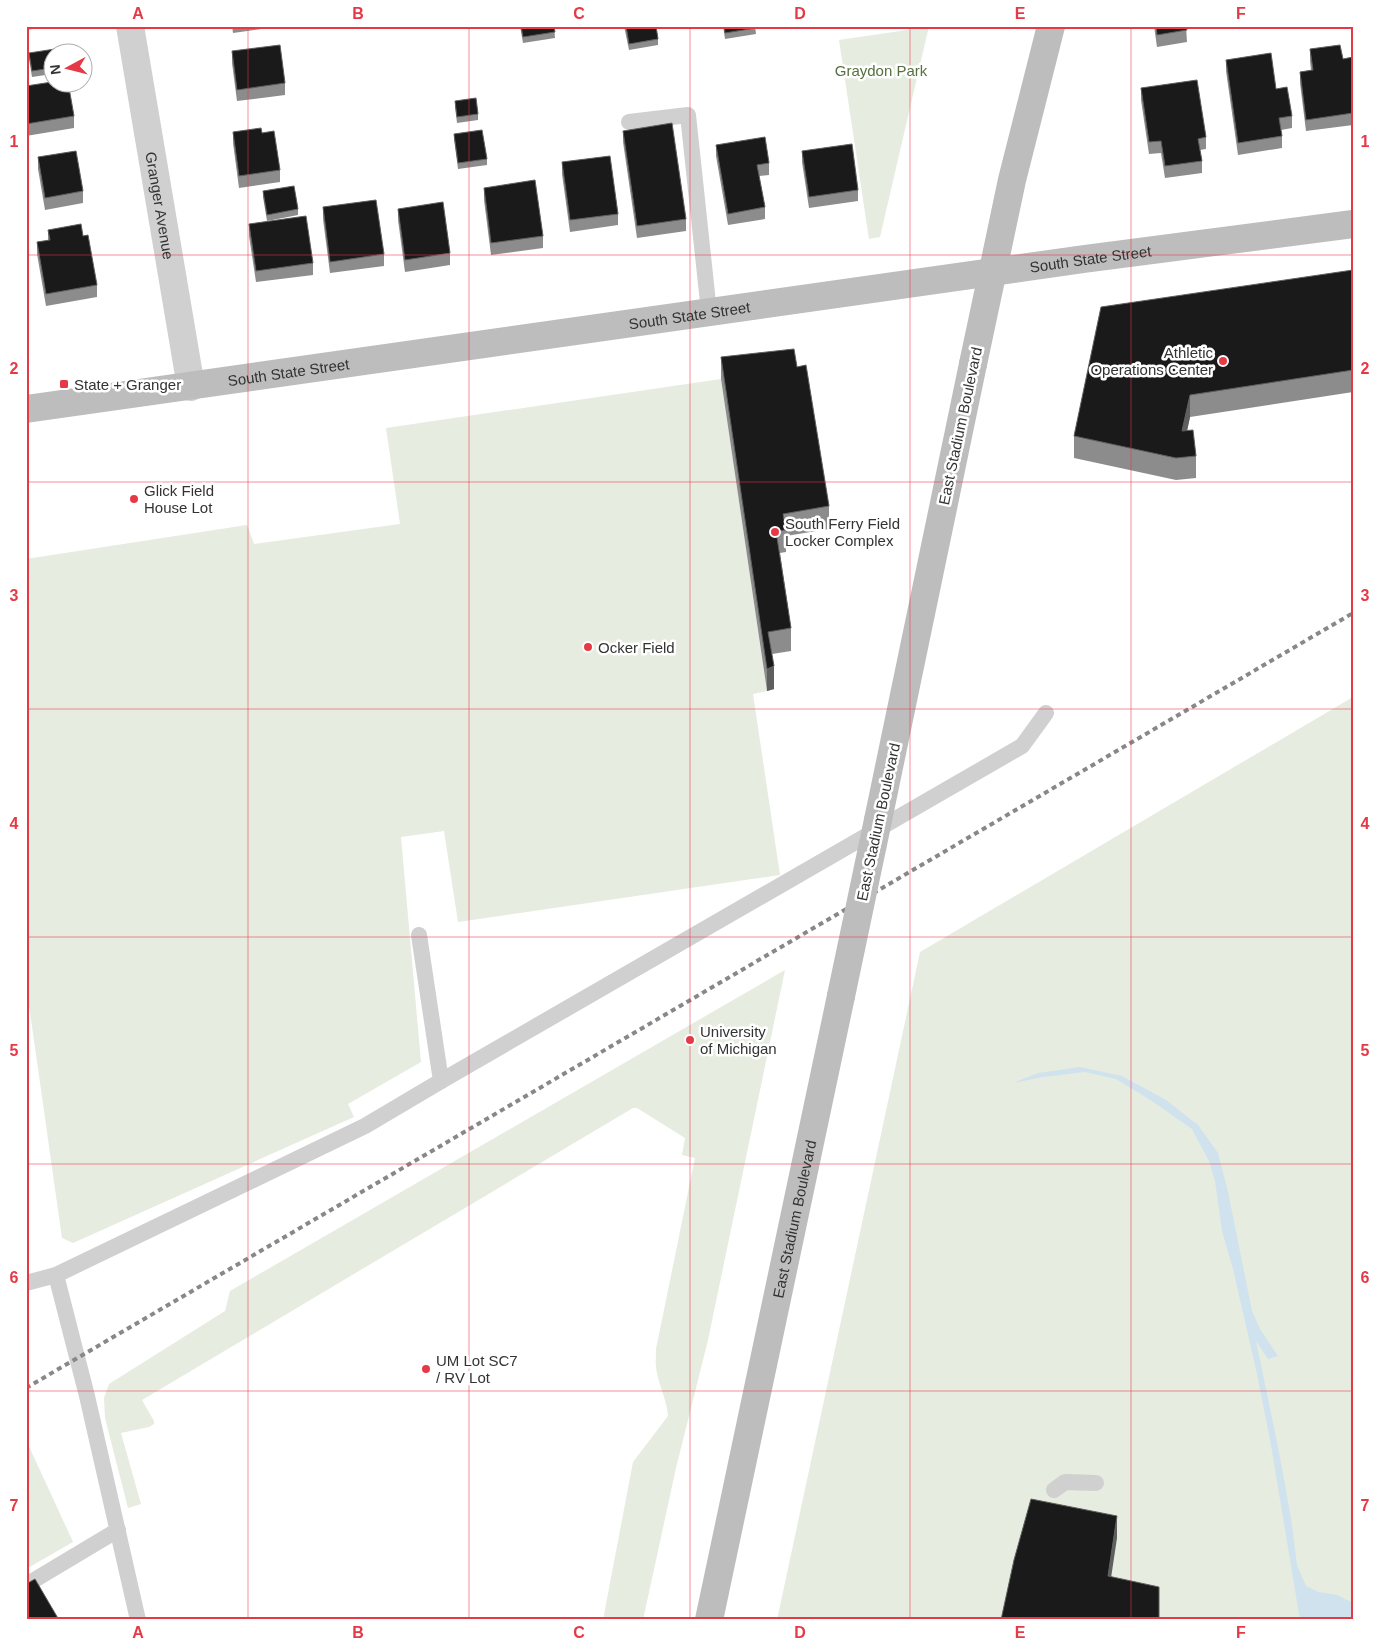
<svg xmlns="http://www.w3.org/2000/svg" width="1379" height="1646" viewBox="0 0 1379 1646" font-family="Arial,sans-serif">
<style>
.green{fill:#e6ecdf}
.water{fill:#cfe2ee}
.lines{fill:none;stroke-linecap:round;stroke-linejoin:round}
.service{stroke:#d0d0d0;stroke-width:16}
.minor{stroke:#d0d0d0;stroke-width:28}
.secondary{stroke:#bdbdbd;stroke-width:28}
.rail{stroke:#888;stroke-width:4;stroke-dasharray:5 4;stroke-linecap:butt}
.secondary-bridge{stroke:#bdbdbd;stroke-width:28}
.wall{fill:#8c8c8c}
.shaded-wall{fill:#5f5f5f}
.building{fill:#1a1a1a;stroke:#5f5f5f}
.grid{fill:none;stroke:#e63946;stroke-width:1;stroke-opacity:0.55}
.poi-dot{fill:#e63946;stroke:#fff;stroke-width:2}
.labels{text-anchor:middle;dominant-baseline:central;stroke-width:5;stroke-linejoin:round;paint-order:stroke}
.park-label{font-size:15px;fill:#56703f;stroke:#fff}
.street-label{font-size:15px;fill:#333;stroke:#fff}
.poi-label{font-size:15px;fill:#333;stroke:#fff;text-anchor:start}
.neatline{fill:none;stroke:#e63946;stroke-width:2}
.grid-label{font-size:16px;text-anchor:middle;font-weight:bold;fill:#e63946}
</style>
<rect width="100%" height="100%" fill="#fff"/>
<g class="green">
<path d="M921 26H929L880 237 869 239 839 40 921 28Z"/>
<path d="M721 379 767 691 753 694 780 875 458 922 444 831 401 837 421 1062 348 1104 354 1117 73 1243 62 1238 26 984V559L247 525 254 544 400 524 386 428Z"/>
<path d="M1353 697V1620H777L920 952Z"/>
<path d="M785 970 708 1340 676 1468 643 1620H603L633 1462 668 1416C667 1401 660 1388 657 1373 655 1365 656 1357 656 1349L695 1158 682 1155 685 1138 637 1108H633L142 1400 154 1421V1424L149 1427 121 1433 141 1504 128 1508 105 1418 104 1398 109 1384 225 1311 230 1291Z"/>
<path d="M26 1440 73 1542 26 1569Z"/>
</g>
<path class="water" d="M1080 1067 1122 1076 1166 1100 1198 1125 1218 1153 1228 1192 1252 1311 1260 1329 1278 1356 1268 1359 1256 1341 1278 1447 1291 1518 1297 1565 1306 1586 1318 1592 1337 1595 1353 1603V1620H1300L1271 1445 1257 1374 1233 1269 1222 1231 1215 1181 1209 1161 1192 1129 1152 1101 1116 1079 1085 1072 1043 1077 1013 1083 1038 1073Z"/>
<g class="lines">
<g class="service">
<path d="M629 122 688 115 709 312"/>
<path d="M441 1081 1022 746 1046 713"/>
<path d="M56 1275 87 1396 138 1620"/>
<path d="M26 1283 56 1275 365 1126 441 1081 419 935"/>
<path d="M1054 1490 1065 1482 1096 1483"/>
<path d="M26 1585 118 1530"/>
</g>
<path class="minor" id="s1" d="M130 26 191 387"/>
<g class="secondary">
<path d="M993 270 1012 180 1051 26"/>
<path id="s2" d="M26 409 1084 259 1353 224"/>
<path d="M878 820 973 364"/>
<path id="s3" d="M709 1620 841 996"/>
</g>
<path class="rail" d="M26 1388 1353 613"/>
<g class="secondary-bridge">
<path d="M973 364 993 270"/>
<path d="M841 996 878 820"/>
</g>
</g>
<g class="wall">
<path d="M26 26H53L26 30Z"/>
<path d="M232 26H283L233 33Z"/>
<path d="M520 26H554L555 38 523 43Z"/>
<path d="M624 26H656L658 39V45L629 50Z"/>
<path d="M723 26H755L756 34 725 39Z"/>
<path d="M1154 26H1186L1187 42 1157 47Z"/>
<path d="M1310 49 1343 59 1353 57V125L1306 131 1300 83V72L1311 70 1310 61Z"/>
<path d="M232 51 285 83V95L237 101 232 63Z"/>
<path d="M52 52V74L32 77 29 59V53Z"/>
<path d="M1226 60 1276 89 1292 116V128L1281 130 1282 136V148L1238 155 1226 71Z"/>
<path d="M26 86 74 116V128L26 136Z"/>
<path d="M1141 88 1206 137V149L1200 150 1202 161V173L1165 178 1161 153 1149 154 1141 100Z"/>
<path d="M455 101 478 114V120L457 123 455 107Z"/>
<path d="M623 131 686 219V231L637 238 623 142Z"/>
<path d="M233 132 280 170V182L239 188 233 143Z"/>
<path d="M454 134 487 159V165L458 169 454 139Z"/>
<path d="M716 145 769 163V175L759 176 765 207V219L728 225 716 156Z"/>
<path d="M802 151 858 190V201L809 208 802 162Z"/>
<path d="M38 157 83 191V203L45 210 38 169Z"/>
<path d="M562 162 618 214V225L570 232 562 174Z"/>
<path d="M484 188 543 236V248L491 255 484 200Z"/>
<path d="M263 191 298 209V215L267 221 263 197Z"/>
<path d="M323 207 384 254V266L330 273 323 219Z"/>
<path d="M398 209 450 253V265L405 272 398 220Z"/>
<path d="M249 224 313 263V275L256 282 249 236Z"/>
<path d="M48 230 83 236 97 285V297L46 306 37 254V242L48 241Z"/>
<path d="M1353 270V392L1190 417 1187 431 1196 456V478L1176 480 1074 458V436Z"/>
<path d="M721 357 797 367 829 506V529L786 536V552L780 553 791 628V651L772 654 774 689 767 691 721 379Z"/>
</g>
<g class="shaded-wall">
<path d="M1190 395V417L1182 454V431Z"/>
<path d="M774 666V689L767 691V669Z"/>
<path d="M1117 1516V1538L1108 1598V1576Z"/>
</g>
<g class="building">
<path d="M521 26H554L555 32 523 37Z"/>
<path d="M626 26H656L658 39 629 44Z"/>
<path d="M724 26H755L756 28 725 33Z"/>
<path d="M1156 26H1186L1187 30 1157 35Z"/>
<path d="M280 45 285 83 237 90 232 51Z"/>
<path d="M1340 45 1343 59 1353 57V113L1306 120 1300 72 1313 70 1310 49Z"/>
<path d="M55 49V52H52V68L32 71 29 53Z"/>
<path d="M1271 53 1276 89 1287 87 1292 116 1279 118 1282 136 1238 143 1226 60Z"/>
<path d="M1197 80 1206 137 1198 139 1202 161 1165 166 1161 141 1149 142 1141 88Z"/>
<path d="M52 82H68L74 116 26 124V86Z"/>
<path d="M476 98 478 114 457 117 455 101Z"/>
<path d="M672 123 686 219 637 226 623 131Z"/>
<path d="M261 128 262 133 274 131 280 170 239 176 233 132Z"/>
<path d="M482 130 487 159 458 163 454 134Z"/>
<path d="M765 137 769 163 757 165 765 207 728 214 716 145Z"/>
<path d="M852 144 858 190 809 197 802 151Z"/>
<path d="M76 151 83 191 45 198 38 157Z"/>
<path d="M610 156 618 214 570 220 562 162Z"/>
<path d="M535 180 543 236 491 243 484 188Z"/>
<path d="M294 186 298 209 267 215 263 191Z"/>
<path d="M376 200 384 254 330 262 323 207Z"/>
<path d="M443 202 450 253 405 260 398 209Z"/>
<path d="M306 216 313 263 256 271 249 224Z"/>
<path d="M81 224 83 236 88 235 97 285 46 294 37 242 50 240 48 230Z"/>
<path d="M1353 270V370L1190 395 1182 431 1193 430 1196 456 1176 458 1074 436 1101 307Z"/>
<path d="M794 349 797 367 806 365 829 506 783 514 786 530 776 531 791 628 768 632 774 666 767 669 721 357Z"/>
<path d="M1031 1499 1117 1516 1108 1576 1159 1587V1620H1001L1014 1560Z"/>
<path d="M35 1579 59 1620H26V1584Z"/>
</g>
<path class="grid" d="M248 26V1620M469 26V1620M690 26V1620M910 26V1620M1131 26V1620M26 255H1353M26 482H1353M26 709H1353M26 937H1353M26 1164H1353M26 1391H1353"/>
<g class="poi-dot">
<circle cx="1223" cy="361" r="5"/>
<rect x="59" y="379" width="10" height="10" rx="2.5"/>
<circle cx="134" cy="499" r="5"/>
<circle cx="775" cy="532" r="5"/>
<circle cx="588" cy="647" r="5"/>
<circle cx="690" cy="1040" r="5"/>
<circle cx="426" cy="1369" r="5"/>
</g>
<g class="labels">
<g class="park-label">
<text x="881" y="70">Graydon Park</text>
</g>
<g class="street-label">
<text stroke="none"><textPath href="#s1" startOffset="182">Granger Avenue</textPath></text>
<text stroke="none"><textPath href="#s2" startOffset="1075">South State Street</textPath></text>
<text stroke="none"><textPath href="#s2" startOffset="670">South State Street</textPath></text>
<text stroke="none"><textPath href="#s2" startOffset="265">South State Street</textPath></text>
<text transform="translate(960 426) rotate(-78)">East Stadium Boulevard</text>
<text transform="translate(878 822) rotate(-78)">East Stadium Boulevard</text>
<text stroke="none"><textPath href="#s3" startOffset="410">East Stadium Boulevard</textPath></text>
</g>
<g class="poi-label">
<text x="1213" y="352" text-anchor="end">Athletic<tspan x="1213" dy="17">Operations Center</tspan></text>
<text x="74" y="384">State + Granger</text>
<text x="144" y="490">Glick Field<tspan x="144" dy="17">House Lot</tspan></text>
<text x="785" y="523">South Ferry Field<tspan x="785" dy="17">Locker Complex</tspan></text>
<text x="598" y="647">Ocker Field</text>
<text x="700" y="1031">University<tspan x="700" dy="17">of Michigan</tspan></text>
<text x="436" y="1360">UM Lot SC7<tspan x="436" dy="17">/ RV Lot</tspan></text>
</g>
</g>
<rect width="1379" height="1646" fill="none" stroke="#ffffff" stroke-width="55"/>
<g transform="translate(68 68) rotate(263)"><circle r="24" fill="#ffffff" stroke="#adadad"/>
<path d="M0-4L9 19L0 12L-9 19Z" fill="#e63946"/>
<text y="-8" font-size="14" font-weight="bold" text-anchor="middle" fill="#333333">N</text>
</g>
<rect x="28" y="28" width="1324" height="1590" class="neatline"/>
<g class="grid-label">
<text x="138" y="19">A</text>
<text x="358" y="19">B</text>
<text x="579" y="19">C</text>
<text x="800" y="19">D</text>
<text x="1020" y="19">E</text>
<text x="1241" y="19">F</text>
<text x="14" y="147">1</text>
<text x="1365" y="147">1</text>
<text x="14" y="374">2</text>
<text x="1365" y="374">2</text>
<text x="14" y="601">3</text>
<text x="1365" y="601">3</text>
<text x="14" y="829">4</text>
<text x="1365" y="829">4</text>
<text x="14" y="1056">5</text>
<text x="1365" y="1056">5</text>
<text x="14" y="1283">6</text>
<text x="1365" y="1283">6</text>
<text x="14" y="1511">7</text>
<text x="1365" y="1511">7</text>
<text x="138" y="1638">A</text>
<text x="358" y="1638">B</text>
<text x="579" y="1638">C</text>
<text x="800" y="1638">D</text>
<text x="1020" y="1638">E</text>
<text x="1241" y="1638">F</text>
</g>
</svg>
